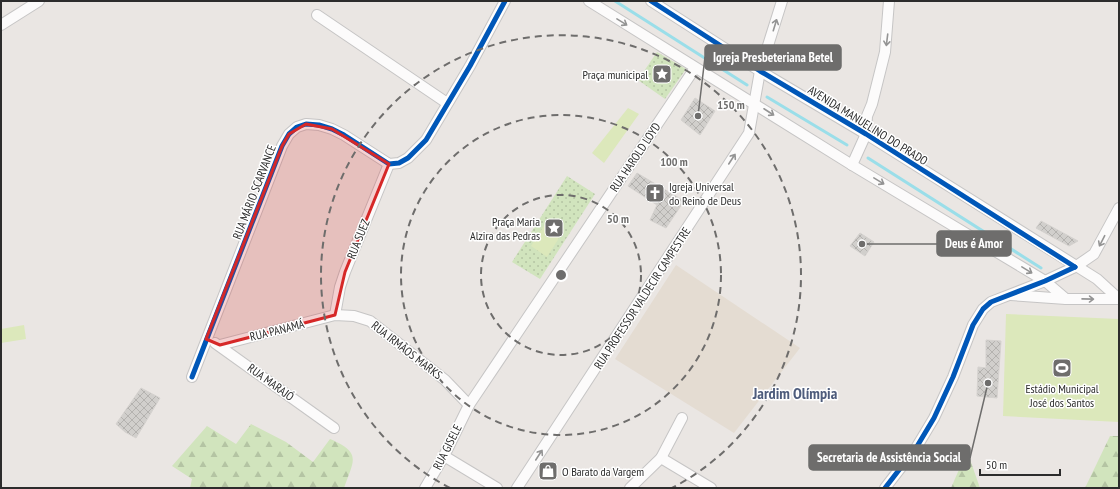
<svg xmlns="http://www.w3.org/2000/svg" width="1120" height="489" viewBox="0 0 1120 489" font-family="'PT Sans Narrow',sans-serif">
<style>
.education{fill:#e4dcd2}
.forest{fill:url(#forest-firs)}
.park{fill:url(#park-dots)}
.pitch{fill:#dce8bb}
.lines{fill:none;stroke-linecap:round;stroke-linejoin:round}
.stream{stroke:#9adee9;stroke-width:3}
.building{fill:url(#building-cross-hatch);stroke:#d5d2cf}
.street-casing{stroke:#c6c5c5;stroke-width:12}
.street{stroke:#fcfbfb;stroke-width:10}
.cycleway-casing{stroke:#fff;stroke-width:8}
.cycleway{stroke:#0057b8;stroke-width:5}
.oneway{stroke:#949494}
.marked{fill:#d62828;fill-opacity:0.2;stroke:#d62828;stroke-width:3;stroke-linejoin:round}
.ring{fill:none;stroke:#6e6d6c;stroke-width:2;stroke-dasharray:7 5}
.labels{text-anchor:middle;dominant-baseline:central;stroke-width:3;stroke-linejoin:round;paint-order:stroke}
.poi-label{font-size:12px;fill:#2c2c2c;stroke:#fff;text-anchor:end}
.street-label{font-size:12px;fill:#2c2c2c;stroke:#fff}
.district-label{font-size:16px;font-weight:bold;fill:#4e5c7c;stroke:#fff}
.centre{fill:#6e6d6c;stroke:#fff;stroke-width:2}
.ring-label{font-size:12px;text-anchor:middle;font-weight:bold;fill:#6e6d6c;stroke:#fff;stroke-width:3;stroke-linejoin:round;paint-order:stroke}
.leader{fill:none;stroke:#6e6d6c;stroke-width:1.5}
.callout-dot{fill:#6e6d6c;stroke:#fff;stroke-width:1.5}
.callout{fill:#6e6d6c;stroke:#6e6d6c;stroke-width:1.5}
.callout-label{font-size:13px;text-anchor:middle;font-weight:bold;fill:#fff}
</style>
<defs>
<pattern id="forest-firs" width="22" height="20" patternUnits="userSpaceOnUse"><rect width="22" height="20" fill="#d1e4bd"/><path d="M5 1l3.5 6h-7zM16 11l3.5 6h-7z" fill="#b4c4a3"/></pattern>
<pattern id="park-dots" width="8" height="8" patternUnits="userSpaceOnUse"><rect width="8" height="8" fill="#d1e4bd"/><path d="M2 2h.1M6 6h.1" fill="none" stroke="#b4c4a3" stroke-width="1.8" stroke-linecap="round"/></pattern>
<pattern id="building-cross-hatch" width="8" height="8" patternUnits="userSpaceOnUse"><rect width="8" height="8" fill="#d1cfcc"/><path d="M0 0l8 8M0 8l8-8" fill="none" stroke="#b4b2af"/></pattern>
</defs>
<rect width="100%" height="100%" fill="#eae6e3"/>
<path class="education" d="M676 265 800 348 734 433 615 359Z"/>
<g class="forest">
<path d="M251 424 286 442 313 462 330 439C363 453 353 461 344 488H190L192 479 172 466 207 426 236 444Z"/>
<path d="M1110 436H1119V488H1085Z"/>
<path d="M967 451 980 488H951Z"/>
</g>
<g class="park">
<path d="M657 52 686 69 665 99 638 80Z"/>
<path d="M567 176 595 194 540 279 512 262Z"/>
</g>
<g class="pitch">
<path d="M628 108 639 114 604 163 592 153Z"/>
<path d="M545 224 561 235 547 257 531 246Z"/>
<path d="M1006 314 1119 319V422L1003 416Z"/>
<path d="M24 325 26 339 1 343V329Z"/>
</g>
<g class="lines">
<g class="stream">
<path d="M615 1 747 85"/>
<path d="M767 97 847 145"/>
<path d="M868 158 1041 268"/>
</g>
</g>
<g class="building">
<path d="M695 98 715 111 700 135 681 120Z"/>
<path d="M637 173 684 201 666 228 650 220 657 205 628 186Z"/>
<path d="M1041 221 1078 241 1069 246 1036 228Z"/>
<path d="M860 233 874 242 865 256 850 246Z"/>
<path d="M986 340 1001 341 997 398 977 396 978 367 986 368Z"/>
<path d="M141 388 160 398 136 438 125 432 116 424Z"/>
</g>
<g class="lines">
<g class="street-casing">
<g id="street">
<path d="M589 1 852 165 1045 281 1066 299"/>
<path d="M651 1 760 71 866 134 1097 279 1119 299"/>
<path d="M317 15 447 103"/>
<path d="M1 25 39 1"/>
<path d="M852 165 866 134 867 116 872 104 885 52 889 1"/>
<path d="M1011 295 1066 299H1119"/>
<path d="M335 315 340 287 345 272 389 164"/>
<path d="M215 343 334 428"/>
<path d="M220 345 335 315 354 316 370 321 445 380 469 405"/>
<path d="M192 377 282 146 289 134 297 127 306 124 319 125 332 129 344 135 389 164 399 163 408 158 426 140 470 66 505 1"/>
<path d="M444 456 497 488"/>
<path d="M661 458 711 488"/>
<path d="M425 488 444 456 469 405 695 68"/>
<path d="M517 488 749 133 760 71 782 1"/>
<path d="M630 488 661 458 682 418"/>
<path d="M885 488 916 448 934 418 953 377 973 325 983 309 991 302 1045 281 1075 267 1094 254 1119 208"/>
</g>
</g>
<use href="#street" class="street"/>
<g class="cycleway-casing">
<g id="cycleway">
<path d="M651 1 760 71 866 134 1075 267"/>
<path d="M192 377 282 146 289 134 297 127 306 124 319 125 332 129 344 135 389 164 399 163 408 158 426 140 470 66 505 1"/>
<path d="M885 488 916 448 934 418 953 377 973 325 983 309 991 302 1045 281 1075 267"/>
</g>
</g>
<use href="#cycleway" class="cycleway"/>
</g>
<defs><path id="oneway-shaft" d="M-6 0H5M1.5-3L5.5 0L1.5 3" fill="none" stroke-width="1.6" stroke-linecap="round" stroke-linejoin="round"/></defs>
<g class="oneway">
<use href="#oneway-shaft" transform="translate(622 22) rotate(32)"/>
<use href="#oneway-shaft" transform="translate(775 25) rotate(-73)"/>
<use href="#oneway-shaft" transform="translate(887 40) rotate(97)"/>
<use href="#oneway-shaft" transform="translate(769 112) rotate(33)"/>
<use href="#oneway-shaft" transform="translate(732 159) rotate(-57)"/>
<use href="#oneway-shaft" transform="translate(879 181) rotate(31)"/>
<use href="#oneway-shaft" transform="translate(1102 241) rotate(117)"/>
<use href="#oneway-shaft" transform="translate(1027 270) rotate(31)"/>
<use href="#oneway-shaft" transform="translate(1088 299) rotate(1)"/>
<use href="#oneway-shaft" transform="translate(539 455) rotate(-57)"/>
</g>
<path class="marked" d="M306 124 332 129 389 164 345 272 335 315 220 345 206 339 282 146 289 134Z"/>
<g class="ring">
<circle cx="561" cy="275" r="80"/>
<circle cx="561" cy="275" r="160"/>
<path d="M450 488A240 240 0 1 1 672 488"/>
</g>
<defs>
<g id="sight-square" transform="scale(1)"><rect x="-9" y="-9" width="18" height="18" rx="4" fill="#6e6d6c" stroke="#fff"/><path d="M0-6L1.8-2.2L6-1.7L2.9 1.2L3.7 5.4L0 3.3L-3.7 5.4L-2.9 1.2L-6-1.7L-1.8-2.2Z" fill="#fff"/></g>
<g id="church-square" transform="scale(1)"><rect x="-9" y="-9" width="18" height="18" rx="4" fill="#6e6d6c" stroke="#fff"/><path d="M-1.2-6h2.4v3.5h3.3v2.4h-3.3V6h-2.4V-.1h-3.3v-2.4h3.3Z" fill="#fff"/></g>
<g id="stadium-square" transform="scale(1)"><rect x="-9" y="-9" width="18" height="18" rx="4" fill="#6e6d6c" stroke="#fff"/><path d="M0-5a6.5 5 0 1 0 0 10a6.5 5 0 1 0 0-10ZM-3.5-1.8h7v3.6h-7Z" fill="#fff"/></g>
<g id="shop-square" transform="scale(1)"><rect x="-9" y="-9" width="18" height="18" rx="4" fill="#6e6d6c" stroke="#fff"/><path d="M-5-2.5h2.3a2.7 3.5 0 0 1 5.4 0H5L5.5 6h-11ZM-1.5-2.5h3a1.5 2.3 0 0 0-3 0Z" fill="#fff"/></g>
</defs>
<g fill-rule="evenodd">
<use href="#sight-square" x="662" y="74"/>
<use href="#church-square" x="655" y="193"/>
<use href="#sight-square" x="554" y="228"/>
<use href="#stadium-square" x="1062" y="368"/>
<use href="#shop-square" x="548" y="471"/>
</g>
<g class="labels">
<g class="poi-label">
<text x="648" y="74">Praça municipal</text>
<text x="669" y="186" text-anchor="start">Igreja Universal<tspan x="669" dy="14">do Reino de Deus</tspan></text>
<text x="540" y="221">Praça Maria<tspan x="540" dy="14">Alzira das Pedras</tspan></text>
<text x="1062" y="388" text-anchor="middle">Estádio Municipal<tspan x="1062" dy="14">José dos Santos</tspan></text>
<text x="562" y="471" text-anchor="start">O Barato da Vargem</text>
</g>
<g class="street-label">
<text transform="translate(868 125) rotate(32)">AVENIDA MANUELINO DO PRADO</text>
<text transform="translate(635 157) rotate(-56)">RUA HAROLD LOYD</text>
<text transform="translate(254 192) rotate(-69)">RUA MÁRIO SCARVANCE</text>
<text transform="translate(358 239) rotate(-68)">RUA SUEZ</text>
<text transform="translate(642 298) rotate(-57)">RUA PROFESSOR VALDECIR CAMPESTRE</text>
<text transform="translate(277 330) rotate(-14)">RUA PANAMÁ</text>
<text transform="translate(407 350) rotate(38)">RUA IRMÃOS MARKS</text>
<text transform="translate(271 382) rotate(36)">RUA MARAJÓ</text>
<text transform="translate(447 447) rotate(-63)">RUA GISELE</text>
</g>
<g class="district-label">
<text x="795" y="393">Jardim Olímpia</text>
</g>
</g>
<circle cx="561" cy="275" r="6" class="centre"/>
<g class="ring-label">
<text x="731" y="109">150 m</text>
<text x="674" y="166">100 m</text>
<text x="618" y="223">50 m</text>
</g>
<path class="leader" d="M698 116L705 57M862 244L937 244M988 383L970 458"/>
<g class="callout-dot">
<circle cx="698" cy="116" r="4"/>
<circle cx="862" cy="244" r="4"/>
<circle cx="988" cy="383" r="4"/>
</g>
<g class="callout">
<rect x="705" y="45" width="136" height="25" rx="4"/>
<rect x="937" y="231" width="74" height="25" rx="4"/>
<rect x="809" y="445" width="161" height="25" rx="4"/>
</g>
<g class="callout-label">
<text x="773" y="62">Igreja Presbeteriana Betel</text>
<text x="974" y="248">Deus é Amor</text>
<text x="889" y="462">Secretaria de Assistência Social</text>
</g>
<rect width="1120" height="489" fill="none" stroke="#2c2c2c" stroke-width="4"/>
<path d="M980 469v6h80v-6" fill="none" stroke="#2c2c2c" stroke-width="2"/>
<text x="986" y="469" font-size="12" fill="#2c2c2c" stroke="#ffffff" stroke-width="3" paint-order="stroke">50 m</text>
</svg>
